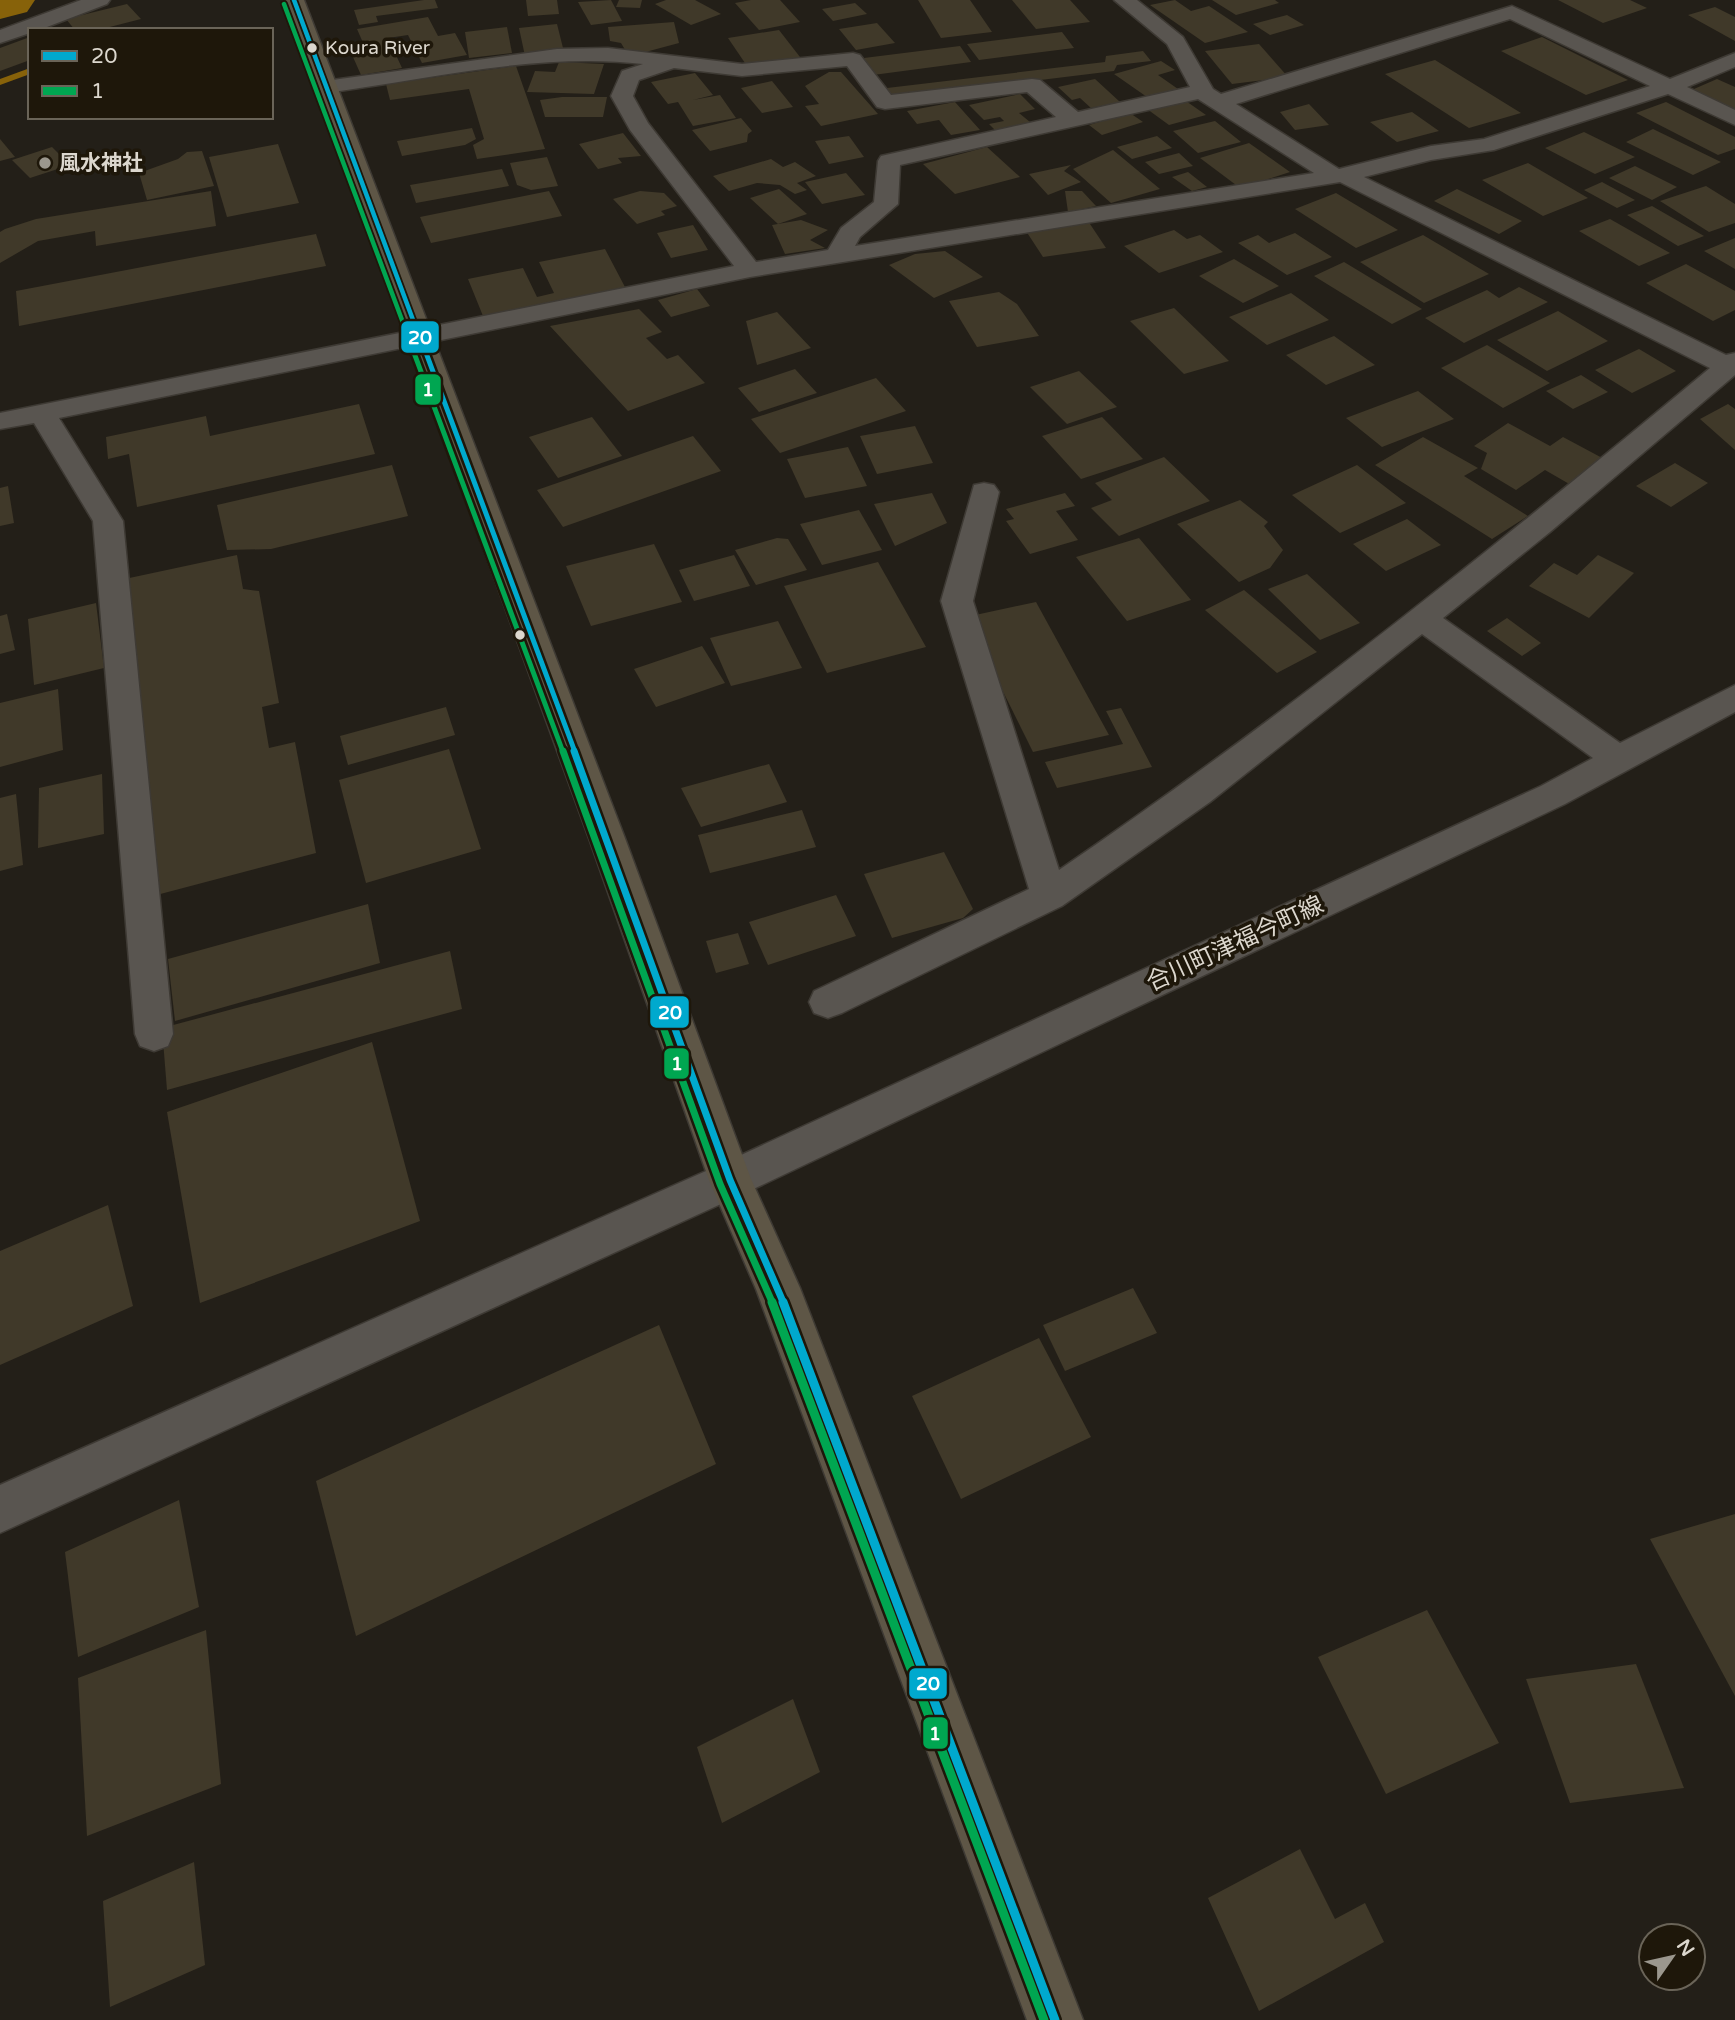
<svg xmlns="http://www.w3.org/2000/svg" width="1735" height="2020" viewBox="0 0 1735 2020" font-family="'Varela Round','Noto Sans JP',sans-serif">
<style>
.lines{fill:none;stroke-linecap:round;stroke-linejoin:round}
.stream{fill:#87620a;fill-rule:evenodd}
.river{fill:#87620a;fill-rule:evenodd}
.building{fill:#403929}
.minor-casing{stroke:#3e3a34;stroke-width:3}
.highway-casing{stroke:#3e3a34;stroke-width:3}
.minor{fill:#595550;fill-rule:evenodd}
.highway{fill:#5e5646;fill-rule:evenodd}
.bus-1-far3-casing{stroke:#1e170a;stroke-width:8}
.bus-1-far2-casing{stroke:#1e170a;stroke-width:10}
.bus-1-far1-casing{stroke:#1e170a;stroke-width:12}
.bus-1-casing{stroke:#1e170a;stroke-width:14}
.bus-2-far3-casing{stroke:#1e170a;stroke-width:8}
.bus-2-far2-casing{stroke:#1e170a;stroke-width:10}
.bus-2-far1-casing{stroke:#1e170a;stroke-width:12}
.bus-2-casing{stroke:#1e170a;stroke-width:14}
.bus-1-far3{stroke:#00a9ce;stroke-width:4.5}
.bus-1-far2{stroke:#00a9ce;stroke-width:5}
.bus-1-far1{stroke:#00a9ce;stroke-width:7}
.bus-1{stroke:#00a9ce;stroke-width:9}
.bus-2-far3{stroke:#00a651;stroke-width:4.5}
.bus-2-far2{stroke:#00a651;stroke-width:5}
.bus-2-far1{stroke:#00a651;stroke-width:7}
.bus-2{stroke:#00a651;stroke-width:9}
.bus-dot{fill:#dcd7ce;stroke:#1e170a;stroke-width:2.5}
.poi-dot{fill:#9b978e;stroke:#1e170a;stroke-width:2.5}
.labels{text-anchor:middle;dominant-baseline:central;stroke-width:7;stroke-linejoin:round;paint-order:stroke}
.far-bus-label{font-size:19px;fill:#dcd7ce;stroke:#1e170a;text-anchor:start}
.far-poi-label{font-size:21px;font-weight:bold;fill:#dcd7ce;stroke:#1e170a;text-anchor:start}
.street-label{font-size:24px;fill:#dcd7ce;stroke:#1e170a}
.line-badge{stroke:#1e170a;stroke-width:2.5}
.badge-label{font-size:19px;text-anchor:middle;font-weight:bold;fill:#fff}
</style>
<rect width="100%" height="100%" fill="#231f18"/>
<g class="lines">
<path class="stream" d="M30 68V74L0 85V79Z"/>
<path class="river" d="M0 0H35L27 12 0 19Z"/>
</g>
<g class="building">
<path d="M424 0H435L438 8 376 16 378 22 359 25 354 10Z"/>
<path d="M526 0H557L559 14 528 16Z"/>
<path d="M611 0 622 21 591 25 578 2Z"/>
<path d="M619 0H642L640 8 616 7Z"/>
<path d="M666 0H695L721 14 691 25 655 4Z"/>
<path d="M751 0H780L800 22 759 30 735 3Z"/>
<path d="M918 0H970L992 32 941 38Z"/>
<path d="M1012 0H1070L1090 22 1036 29Z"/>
<path d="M1175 0 1191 11 1209 6 1248 32 1205 43 1150 5Z"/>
<path d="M1212 0H1275L1279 3 1236 15Z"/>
<path d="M1558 0H1630L1647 8 1603 23Z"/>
<path d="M855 3 867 14 833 21 822 9Z"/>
<path d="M127 4 141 19 98 30H75L66 19Z"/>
<path d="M1715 7 1735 17V41L1688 15Z"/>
<path d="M1287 15 1304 25 1270 35 1253 24Z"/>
<path d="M428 17 438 36 455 33 467 55 422 63 408 35 388 38 402 68 361 75 349 48 364 45 357 29Z"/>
<path d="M674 22 679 43 638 54 627 53 621 43 610 41 608 27Z"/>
<path d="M877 23 895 43 856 50 839 29Z"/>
<path d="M557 24 564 52 525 56 519 28Z"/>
<path d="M507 27 512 53 469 58 465 32Z"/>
<path d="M779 30 800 57 747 66 728 38Z"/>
<path d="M1062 32 1074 48 979 60 967 44Z"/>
<path d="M30 37V60L0 71V48Z"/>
<path d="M1542 37 1628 80 1586 95 1501 51Z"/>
<path d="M1259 44 1288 77 1232 84 1205 51Z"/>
<path d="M960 46 971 62 873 75 864 58Z"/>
<path d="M1143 51 1151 61 1117 65 1114 71 892 98 887 88 1105 62 1106 56Z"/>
<path d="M1435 60 1521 113 1469 128 1385 74Z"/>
<path d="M1161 61 1175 70 1158 75 1178 89 1147 97 1114 74Z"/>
<path d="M559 62 604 64 594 94 527 92 535 71 555 72Z"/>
<path d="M516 66 545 149 477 159 473 145 484 139 469 89 390 100 386 84Z"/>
<path d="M829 72H841L878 114 821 126 805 106 819 104 805 86Z"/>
<path d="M695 73 713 95 693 100 720 95 736 118 693 126 678 102 668 104 651 82Z"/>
<path d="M1095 79 1120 102 1091 108 1080 98 1072 100 1058 87Z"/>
<path d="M1717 79 1735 87V111L1687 92Z"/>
<path d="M772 81 793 107 762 113 741 88Z"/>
<path d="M1020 94 1035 109 1019 113 1030 122 995 130 989 124 1004 121 1000 117 984 120 969 105Z"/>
<path d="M562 97H607L603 117H545L540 100Z"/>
<path d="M1183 99 1206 115 1169 125 1147 109Z"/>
<path d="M955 102 980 130 951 135 939 120 917 124 907 111Z"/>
<path d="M1666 102 1735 137V149L1718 155 1636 113Z"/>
<path d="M1309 104 1329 125 1295 130 1280 112Z"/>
<path d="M1412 112 1439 131 1397 142 1370 122Z"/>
<path d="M1130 113 1143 122 1102 135 1089 125Z"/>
<path d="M741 118 752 131 748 134 747 142 710 151 692 130Z"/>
<path d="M1215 121 1241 142 1198 153 1173 131Z"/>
<path d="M472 128 476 139 465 145 402 156 397 141Z"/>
<path d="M1653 129 1721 162 1693 175 1626 142Z"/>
<path d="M1584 132 1635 157 1595 174 1545 148Z"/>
<path d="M623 133 641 156 618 158 622 163 598 169 579 144Z"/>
<path d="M849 136 864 157 829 164 815 141Z"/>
<path d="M1157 136 1172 148 1132 159 1117 147Z"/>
<path d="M0 139 15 157 0 161Z"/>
<path d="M1249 143 1290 172 1240 188 1200 158Z"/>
<path d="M278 144 299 203 227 217 209 157Z"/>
<path d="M52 147 70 165 30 178 12 160Z"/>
<path d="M987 147 1020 177 955 194 923 164Z"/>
<path d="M1113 150 1160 189 1111 203 1073 169Z"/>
<path d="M202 151 214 186 147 200 139 173 178 159 187 152Z"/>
<path d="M1179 153 1193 166 1159 174 1145 162Z"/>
<path d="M547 157 558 186 531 190 517 185 510 163Z"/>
<path d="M771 159 783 167 795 162 816 176 797 183 807 190 795 194 780 185 757 183 729 191 713 176Z"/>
<path d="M1528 163 1588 198 1543 216 1482 180Z"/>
<path d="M1071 165 1064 171 1081 182 1048 195 1029 174Z"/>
<path d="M1635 166 1677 187 1652 200 1609 178Z"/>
<path d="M502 169 509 186 416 203 410 185Z"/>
<path d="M1188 172 1207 187 1192 191 1172 177Z"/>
<path d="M846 173 865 195 822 204 805 182Z"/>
<path d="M1602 182 1635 200 1617 208 1584 190Z"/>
<path d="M1706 186 1735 204V223L1709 232 1660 201Z"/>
<path d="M779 189 807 214 778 224 750 198Z"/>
<path d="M1457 189 1522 221 1499 234 1434 201Z"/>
<path d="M211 191 216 226 96 246 95 231 38 241 0 263V232L5 229 36 219Z"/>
<path d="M549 191 562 216 431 243 420 217Z"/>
<path d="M640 191 664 193 677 206 661 211 665 215 637 224 613 199Z"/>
<path d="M1065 191H1082L1096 206 1068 212Z"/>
<path d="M1336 193 1398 230 1356 248 1295 209Z"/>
<path d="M1652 206 1704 236 1678 246 1627 215Z"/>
<path d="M1610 219 1670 253 1639 266 1579 231Z"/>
<path d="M801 220 828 230 810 240 825 248 785 254 772 225Z"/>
<path d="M1088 221 1106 248 1043 257 1026 231Z"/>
<path d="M693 225 708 250 671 258 657 233Z"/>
<path d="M1174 230 1187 239 1200 235 1223 252 1159 273 1124 246Z"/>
<path d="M1295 233 1332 257 1287 275 1238 243 1258 235 1269 243Z"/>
<path d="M316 234 326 266 19 326 16 291Z"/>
<path d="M1423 235 1489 274 1424 303 1360 262Z"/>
<path d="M1735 238V269L1704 251Z"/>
<path d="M605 249 625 287 483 316 468 279 523 268 537 297 554 293 539 262Z"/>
<path d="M945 251 983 277 934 298 889 265 915 254Z"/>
<path d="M1234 259 1279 286 1243 303 1199 276Z"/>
<path d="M1344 262 1422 309 1392 324 1314 276Z"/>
<path d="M1686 264 1735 291V310L1713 321 1646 283Z"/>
<path d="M1519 287 1548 302 1464 343 1425 318 1487 290 1499 298Z"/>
<path d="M697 289 710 306 671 317 658 300Z"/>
<path d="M999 292 1017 304 1039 336 977 347 949 301Z"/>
<path d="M1291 293 1329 320 1267 345 1229 317Z"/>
<path d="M1174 308 1229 361 1184 374 1130 321Z"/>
<path d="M639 309 662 332 646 338 667 359 678 355 705 383 628 411 550 326Z"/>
<path d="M1558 311 1608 341 1547 371 1497 340Z"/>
<path d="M777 312 811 348 757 365 746 321Z"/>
<path d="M1334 336 1375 365 1326 385 1286 355Z"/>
<path d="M1487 345 1550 383 1503 408 1441 368Z"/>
<path d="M1639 349 1676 371 1632 393 1595 370Z"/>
<path d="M795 369 817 393 759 412 738 388Z"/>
<path d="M1079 371 1117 407 1067 424 1030 387Z"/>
<path d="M1581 375 1608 392 1573 409 1546 391Z"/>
<path d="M876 378 906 411 780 453 751 419Z"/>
<path d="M1418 391 1454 419 1382 447 1346 418Z"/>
<path d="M359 404 375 454 137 507 129 454 108 459 106 437 206 416 210 436Z"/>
<path d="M1728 404 1735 409V450L1700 419Z"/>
<path d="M592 417 622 456 558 478 529 437Z"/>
<path d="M1102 417 1143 459 1081 479 1042 436Z"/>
<path d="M1508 423 1550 446 1563 437 1606 460 1571 485 1545 470 1516 490 1481 469 1487 453 1474 446Z"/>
<path d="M915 426 933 463 877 474 860 436Z"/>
<path d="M693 436 721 471 563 527 537 490Z"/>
<path d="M1423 437 1478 468 1464 476 1528 516 1492 539 1375 465Z"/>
<path d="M848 447 867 486 805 498 787 459Z"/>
<path d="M1164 457 1210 501 1119 536 1091 508 1112 500 1095 483Z"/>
<path d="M1675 463 1708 483 1671 507 1636 486Z"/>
<path d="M392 465 408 516 271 549 227 550 217 505Z"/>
<path d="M1357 465 1406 503 1340 533 1292 495Z"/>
<path d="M8 486 14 523 0 526V488Z"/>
<path d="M932 493 947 523 895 546 874 504Z"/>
<path d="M1065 493 1075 506 1056 511 1078 540 1030 554 1006 521 1014 519 1006 509Z"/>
<path d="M1240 500 1268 522 1264 526 1283 550 1270 568 1239 582 1177 524Z"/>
<path d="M859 510 882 550 822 565 800 524Z"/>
<path d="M1407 519 1441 545 1386 571 1353 544Z"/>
<path d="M777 538 788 539 807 570 756 585 735 550Z"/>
<path d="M1139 538 1191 600 1127 621 1076 557Z"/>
<path d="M654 544 682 602 591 626 566 566Z"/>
<path d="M237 555 243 589 259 591 279 703 262 707 269 748 295 742 316 853 149 897 120 580Z"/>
<path d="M734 555 750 586 694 601 679 570Z"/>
<path d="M1598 555 1634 573 1589 618 1529 586 1554 563 1577 575Z"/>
<path d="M878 562 926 647 827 673 784 586Z"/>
<path d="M1307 574 1360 623 1320 640 1268 589Z"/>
<path d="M1244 590 1317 652 1277 673 1205 610Z"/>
<path d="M1036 602 1109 735 1033 752 966 617Z"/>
<path d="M96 603 104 668 34 685 28 619Z"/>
<path d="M7 614 15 650 0 654V616Z"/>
<path d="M1507 618 1541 643 1522 656 1487 631Z"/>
<path d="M778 621 802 668 731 686 710 638Z"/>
<path d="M702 646 725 683 656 707 634 669Z"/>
<path d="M58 689 63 750 0 767V703Z"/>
<path d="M446 707 455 735 348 765 340 736Z"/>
<path d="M1121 708 1152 767 1057 788 1045 762 1123 744 1106 711Z"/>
<path d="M449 749 481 849 366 883 339 780Z"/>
<path d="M769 764 787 802 701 827 681 788Z"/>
<path d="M102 774 104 834 38 848 39 788Z"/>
<path d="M16 794 23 865 0 871V798Z"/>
<path d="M802 810 816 847 710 873 698 835Z"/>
<path d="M944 852 973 909 963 918 892 938 864 874Z"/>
<path d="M836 895 856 936 768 965 749 922Z"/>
<path d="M368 904 380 963 175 1021 168 959Z"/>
<path d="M738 933 749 964 716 973 706 941Z"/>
<path d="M450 951 462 1009 167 1090 162 1028Z"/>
<path d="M372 1042 420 1221 200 1303 167 1112Z"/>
<path d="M108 1205 133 1306 0 1365V1251Z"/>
<path d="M1133 1288 1157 1333 1065 1371 1043 1325Z"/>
<path d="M659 1325 716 1464 356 1636 316 1481Z"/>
<path d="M1039 1338 1091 1437 961 1499 912 1396Z"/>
<path d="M179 1500 199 1607 78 1657 65 1552Z"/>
<path d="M1735 1514V1696L1650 1539Z"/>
<path d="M1427 1610 1499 1743 1386 1794 1318 1657Z"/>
<path d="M206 1630 221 1784 87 1836 78 1678Z"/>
<path d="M1636 1664 1684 1788 1570 1803 1526 1679Z"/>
<path d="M793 1699 820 1772 722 1823 697 1747Z"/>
<path d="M1300 1849 1335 1919 1365 1903 1384 1942 1259 2011 1208 1898Z"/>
<path d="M194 1862 205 1965 110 2007 103 1901Z"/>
</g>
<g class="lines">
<g class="minor-casing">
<g id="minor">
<path d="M81 0H110L107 4 39 30H30V33L0 43V30Z"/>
<path d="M1114 0H1137L1183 37 1213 89 1221 94 1512 6 1670 79 1735 53V67L1687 87 1735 110V125L1668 94 1494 150 1431 160 1364 177 1726 355 1735 353V375L1550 532 1443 618 1620 743 1735 685V712L1565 804 745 1193 0 1533V1485L715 1167 1541 786 1593 758 1422 634 1210 802 1062 906 842 1013 828 1018 814 1013 809 1002 814 991 1029 889 941 601 974 485 984 483 994 485 999 492 973 601 1059 870C1286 715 1499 544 1710 368L1340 182 750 277 59 418 123 521 173 1034 168 1046 154 1051 140 1046 135 1034 93 521 34 423 0 429V413L734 266 630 130 611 96 622 71 643 64C540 52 428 79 326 93L315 87 318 82 557 49 608 48 742 64 853 53 860 55 891 95 1032 79 1040 80 1078 112 1190 87 1167 44ZM1510 19 1650 86 1484 139 1431 146 1339 169 1236 104ZM847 66 877 107 885 109 1027 92 1056 117 881 156 878 161 874 202 841 228 828 250 756 262 648 123 633 96 639 80 674 68 742 76ZM1198 99 1314 173 855 246 860 237 898 204 900 165Z"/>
</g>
</g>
<g class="highway-casing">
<path id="highway" d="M284 0H304L626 841 751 1179 800 1288 1083 2020H1027L756 1289 709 1180 590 841Z"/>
</g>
<use href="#minor" class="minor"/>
<use href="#highway" class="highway"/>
<g class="bus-1-far3-casing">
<path id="bus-1-far3" d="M294 0 416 328"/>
</g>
<g class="bus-1-far2-casing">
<path id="bus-1-far2" d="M416 326 575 752"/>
</g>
<g class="bus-1-far1-casing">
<path id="bus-1-far1" d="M574 751 730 1180 784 1304"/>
</g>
<g class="bus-1-casing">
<path id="bus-1" d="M783 1302 1055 2020"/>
</g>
<g class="bus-2-far3-casing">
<path id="bus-2-far3" d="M284 4 405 328"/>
</g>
<g class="bus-2-far2-casing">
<path id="bus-2-far2" d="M404 326 563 752"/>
</g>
<g class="bus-2-far1-casing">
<path id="bus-2-far1" d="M563 751 720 1184 773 1304"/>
</g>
<g class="bus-2-casing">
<path id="bus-2" d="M772 1302 1044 2020"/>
</g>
<use href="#bus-1-far3" class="bus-1-far3"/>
<use href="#bus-1-far2" class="bus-1-far2"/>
<use href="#bus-1-far1" class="bus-1-far1"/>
<use href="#bus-1" class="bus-1"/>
<use href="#bus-2-far3" class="bus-2-far3"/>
<use href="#bus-2-far2" class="bus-2-far2"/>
<use href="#bus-2-far1" class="bus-2-far1"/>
<use href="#bus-2" class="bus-2"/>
</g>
<g class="bus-dot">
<circle cx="312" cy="48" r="6"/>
<circle cx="520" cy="635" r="6"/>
</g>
<circle class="poi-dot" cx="45" cy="163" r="7"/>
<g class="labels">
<g class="far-bus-label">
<text x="325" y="48">Koura River</text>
</g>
<g class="far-poi-label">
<text x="59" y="163">風水神社</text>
</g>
<g class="street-label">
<text transform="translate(1235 944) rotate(-25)">合川町津福今町線</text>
</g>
</g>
<g class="line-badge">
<rect x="400" y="320" width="40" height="34" rx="7" fill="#00a9ce"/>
<rect x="414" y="373" width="28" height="33" rx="7" fill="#00a651"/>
<rect x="649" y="995" width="41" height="34" rx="7" fill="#00a9ce"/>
<rect x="663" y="1047" width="27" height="33" rx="7" fill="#00a651"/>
<rect x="908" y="1667" width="40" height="33" rx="7" fill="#00a9ce"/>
<rect x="922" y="1716" width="27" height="34" rx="7" fill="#00a651"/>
</g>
<g class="badge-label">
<text x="420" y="344">20</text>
<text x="428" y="396">1</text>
<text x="670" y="1019">20</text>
<text x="677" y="1070">1</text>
<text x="928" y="1690">20</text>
<text x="935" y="1740">1</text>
</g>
<rect x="28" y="28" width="245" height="91" fill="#1e170a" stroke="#6a6458" stroke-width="2"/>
<rect x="42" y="51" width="35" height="10" fill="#00a9ce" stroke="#6a6458" stroke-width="2"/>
<text x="91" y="63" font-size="21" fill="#dcd7ce">20</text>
<rect x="42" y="86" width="35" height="10" fill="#00a651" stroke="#6a6458" stroke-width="2"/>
<text x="91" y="98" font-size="21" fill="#dcd7ce">1</text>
<g transform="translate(1672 1957) rotate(56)"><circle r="33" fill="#1e170a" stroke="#6a6458" stroke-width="2"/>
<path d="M0-5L12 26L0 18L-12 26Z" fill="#9b978e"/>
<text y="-10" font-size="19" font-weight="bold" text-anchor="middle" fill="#dcd7ce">N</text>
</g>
</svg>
